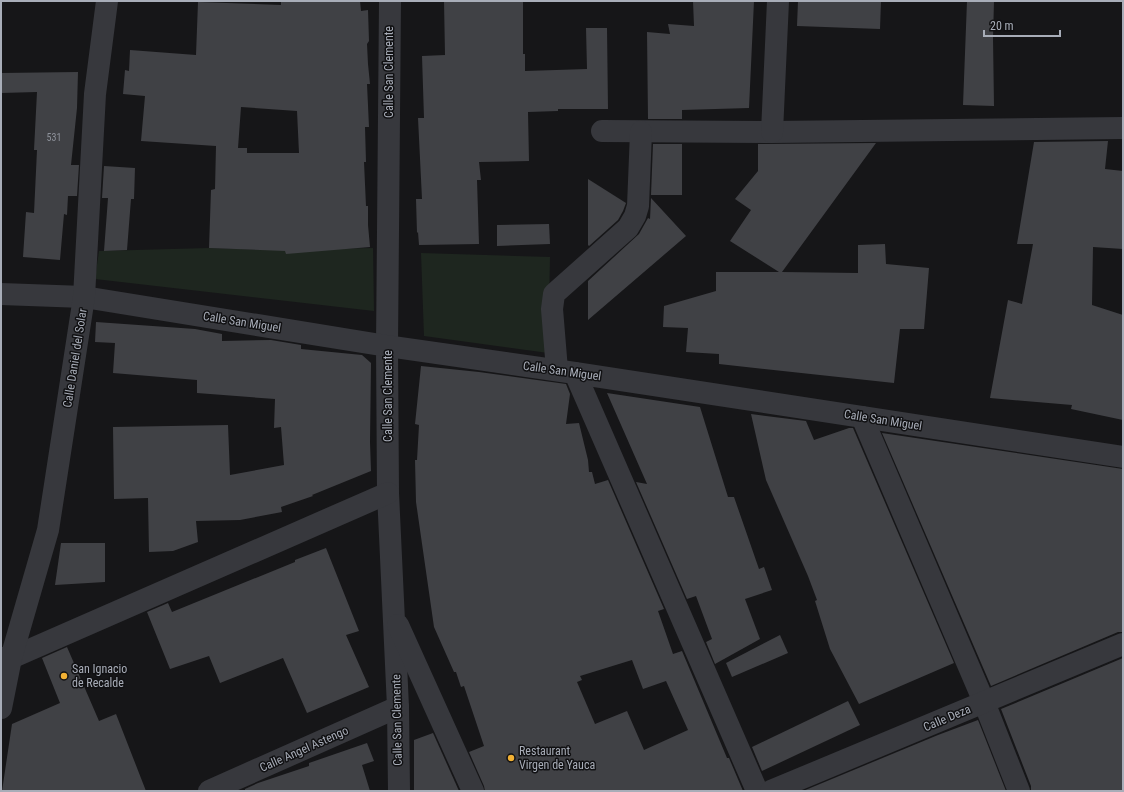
<svg xmlns="http://www.w3.org/2000/svg" width="1124" height="792" viewBox="0 0 1124 792" font-family="'Roboto Condensed',sans-serif">
<style>
.green{fill:#1e261f}
.building{fill:#404145;fill-rule:evenodd}
.lines{fill:none;stroke-linecap:round;stroke-linejoin:round}
.minor{stroke:#37383d;stroke-width:22}
.poi-dot{fill:#f2b134;stroke:#111113;stroke-width:1.5}
.labels{text-anchor:middle;dominant-baseline:central;stroke-width:3;stroke-linejoin:round;paint-order:stroke}
.number-label{font-size:10px;fill:#8e929b}
.street-label{font-size:12px;fill:#a8adb8;stroke:#111113}
.poi-label{font-size:12px;fill:#a8adb8;stroke:#111113;text-anchor:start}
</style>
<rect width="100%" height="100%" fill="#161618"/>
<g class="green">
<path d="M209 248 270 250 373 248 374 311 95 279 99 251Z"/>
<path d="M421 253 550 257 548 353 424 336Z"/>
</g>
<g class="building">
<path d="M281 1H360L361 11 368 10 369 41 367 44 368 64 370 84H367L369 127H365L366 162H364L366 206H368V225L370 247 286 254 285 251 209 248 211 190 215 189 216 146 141 141 145 96 123 94 125 70 129 71 130 50 196 55 198 2 281 5ZM241 107 297 111 299 153H247V148H238Z"/>
<path d="M444 1H523V54H525V71L587 69 586 28H607L608 109H558V111L528 112 529 161 479 162 481 180H477L479 244 419 245 418 232 417 233 416 199H422L418 118H424L422 56 445 55Z"/>
<path d="M693 1H754L749 108 682 110V119H648L647 32 670 34 668 24 694 26Z"/>
<path d="M798 1H881L880 29 797 26Z"/>
<path d="M967 1H994L993 38 994 106 963 105Z"/>
<path d="M78 72 77 108 71 165H79L77 196H68L67 215 64 214 60 260 23 257 26 212 34 213 37 150H34L37 92 1 93V73Z"/>
<path d="M1108 141 1105 169 1123 171V249L1093 247 1092 305 1123 315V420L1071 409 1072 405 990 398 1008 300 1022 304 1033 244H1017L1034 142Z"/>
<path d="M876 143 782 272 858 273V245L885 244 886 264 929 268 924 329H900L894 383 719 364V354L686 352 688 328 663 327 664 306 716 291V272H779L730 241 751 210 735 199 758 171V144Z"/>
<path d="M653 144H682V195H651Z"/>
<path d="M104 166 135 168 134 199H131L127 250 104 251 108 198H102Z"/>
<path d="M588 179 626 203 623 211 618 220 589 246 588 245Z"/>
<path d="M651 198 686 236 588 320V281L639 234 648 218 650 219Z"/>
<path d="M549 224 550 244 497 246V225Z"/>
<path d="M96 322 195 329 222 334V341L271 340 301 345V349L362 355 371 363 370 442 371 471 312 495 313 496 281 507 282 512 240 520 196 521 198 542 173 551 149 552 148 498 114 499 113 427 228 425 230 475 284 465 281 427 274 428 275 399 197 393V380L113 373 115 343 95 342Z"/>
<path d="M421 366 479 372 566 384 570 394 566 424 579 423 588 460 589 472H592L595 484 608 480 664 609 658 611 673 654 682 651 727 758H729L743 791H485L484 786 469 752 484 746 464 686 461 687 456 672H454L434 627 416 502 415 460H417L419 425 415 424ZM632 660 643 689 666 681 688 730 644 750 627 711 595 724 577 682 582 680 580 676Z"/>
<path d="M607 393 700 407 728 497H734L759 569 764 567 772 590 745 599 760 639 715 664 706 642 712 639 696 596 687 599 636 482 647 484Z"/>
<path d="M751 414 806 421 814 440 849 428H853L954 663 859 704 830 649 815 601 817 600 808 576 766 480Z"/>
<path d="M882 433 1123 469V632H1118L991 686Z"/>
<path d="M61 543H105V582L55 585Z"/>
<path d="M326 548 359 631 346 635 369 687 307 713 283 658 220 683 209 656 170 669 147 612 168 603 172 612 295 562V560Z"/>
<path d="M780 635 788 653 732 677 726 663Z"/>
<path d="M67 647 99 721 116 714 146 791H2L12 724 60 703 42 658Z"/>
<path d="M1123 658V791H1031V786L1001 709Z"/>
<path d="M848 701 860 725 762 771 752 747Z"/>
<path d="M978 720 1006 791H803L938 735Z"/>
<path d="M433 733 459 791H414V740Z"/>
<path d="M367 743 374 761 362 765 370 791H245V789L258 783 309 766V763Z"/>
</g>
<g class="lines">
<g class="minor">
<path d="M390 1 387 346 388 493 398 707 399 791"/>
<path d="M602 131 772 132 1123 128"/>
<path d="M772 132 778 1"/>
<path d="M1 294 84 297 387 346 575 373 1123 457"/>
<path d="M557 370 552 309 554 294 628 228 635 216 638 206 641 132"/>
<path d="M575 373 757 791"/>
<path d="M862 417 984 702 1019 791"/>
<path d="M398 625 473 791"/>
<path d="M2 658H11L388 493"/>
<path d="M1 708 11 658 48 530 84 297 95 94 107 1"/>
<path d="M209 791 398 707"/>
<path d="M771 791 1123 644"/>
</g>
</g>
<g class="poi-dot">
<circle cx="64" cy="676" r="4"/>
<circle cx="511" cy="758" r="4"/>
</g>
<g class="labels">
<g class="number-label">
<text x="54" y="137">531</text>
</g>
<g class="street-label">
<text transform="translate(389 72) rotate(-90)">Calle San Clemente</text>
<text transform="translate(242 322) rotate(9)">Calle San Miguel</text>
<text transform="translate(75 358) rotate(-81)">Calle Daniel del Solar</text>
<text transform="translate(562 371) rotate(8)">Calle San Miguel</text>
<text transform="translate(388 396) rotate(-90)">Calle San Clemente</text>
<text transform="translate(883 420) rotate(9)">Calle San Miguel</text>
<text transform="translate(947 718) rotate(-23)">Calle Deza</text>
<text transform="translate(397 720) rotate(-91)">Calle San Clemente</text>
<text transform="translate(304 749) rotate(-24)">Calle Angel Astengo</text>
</g>
<g class="poi-label">
<text x="72" y="669">San Ignacio<tspan x="72" dy="14">de Recalde</tspan></text>
<text x="519" y="751">Restaurant<tspan x="519" dy="14">Virgen de Yauca</tspan></text>
</g>
</g>
<rect width="1124" height="792" fill="none" stroke="#a8adb8" stroke-width="4"/>
<path d="M984 30v6h76v-6" fill="none" stroke="#a8adb8" stroke-width="2"/>
<text x="990" y="30" font-size="12" fill="#a8adb8" stroke="#111113" stroke-width="3" paint-order="stroke">20 m</text>
</svg>
